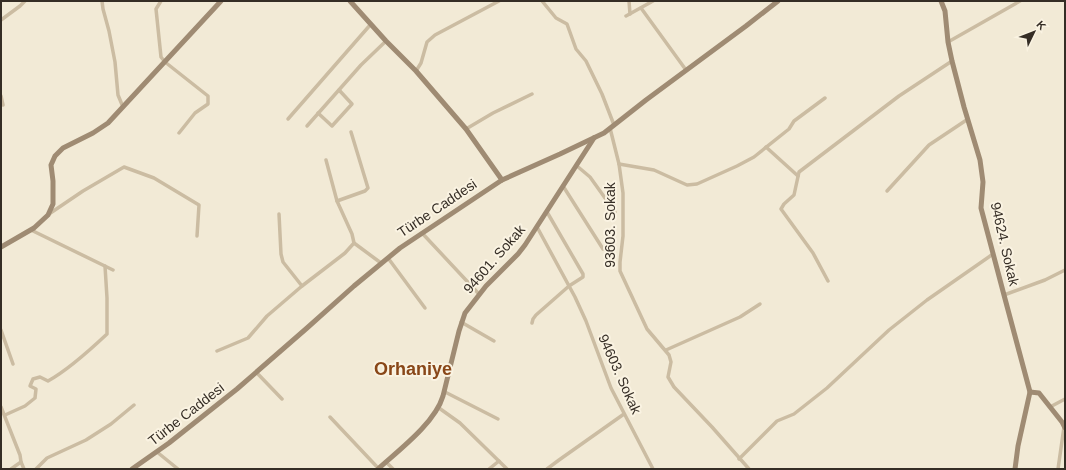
<svg xmlns="http://www.w3.org/2000/svg" width="1066" height="470" viewBox="0 0 1066 470" font-family="Arial,sans-serif">
<style>
.lines{fill:none;stroke-linecap:round;stroke-linejoin:round}
.street{stroke:#cbbca2;stroke-width:3.5}
.secondary{stroke:#9f8b73;stroke-width:5}
.labels{text-anchor:middle;dominant-baseline:central;stroke-width:4;stroke-linejoin:round;paint-order:stroke}
.street-label{font-size:14px;fill:#352d25;stroke:#faf3e2}
.district-label{font-size:18px;font-weight:bold;fill:#894718;stroke:#faf3e2}
</style>
<rect width="100%" height="100%" fill="#f2ead6"/>
<g class="lines">
<g class="street">
<path d="M102 1 103 9 109 31 115 62 118 95 123 107"/>
<path d="M161 1 156 9 161 57 165 62 208 96V104L195 113 179 133"/>
<path d="M542 1 556 18 567 24 576 49 586 61 602 94 614 125"/>
<path d="M629 1 630 14"/>
<path d="M641 8 686 70"/>
<path d="M626 16 653 1"/>
<path d="M1 20 20 6 25 1"/>
<path d="M948 42 1020 1"/>
<path d="M416 71 421 63 427 42 435 35 499 1"/>
<path d="M1 96 3 105"/>
<path d="M318 113 332 126 352 104 339 90"/>
<path d="M288 119 371 24"/>
<path d="M307 126 361 65 386 41"/>
<path d="M610 128 619 164 623 193V236L620 262V271L647 329 669 355 671 362 668 377 674 387 712 427 749 469"/>
<path d="M466 129 493 113 532 94"/>
<path d="M766 147 798 176"/>
<path d="M326 160 337 201 352 234 354 243 381 263"/>
<path d="M619 164 654 170 687 185 697 184 737 166 754 157 789 129 794 121 825 98"/>
<path d="M577 166 590 177 615 212"/>
<path d="M563 186 603 249"/>
<path d="M887 191 929 145 968 119"/>
<path d="M337 201 365 191 368 188 351 132"/>
<path d="M49 214 83 191 124 167 154 178 199 205 197 236"/>
<path d="M279 214 281 254 283 262 302 286"/>
<path d="M537 227 575 297 586 321 611 388 653 469"/>
<path d="M31 230 113 270"/>
<path d="M422 233 479 294"/>
<path d="M388 258 425 308"/>
<path d="M828 281 813 253 781 209 784 204 794 195 799 172 899 96 952 61"/>
<path d="M1004 295 1045 280 1065 270"/>
<path d="M461 322 494 341"/>
<path d="M532 323 533 319 536 315 569 286 583 277V274L547 212"/>
<path d="M1 330 13 364"/>
<path d="M666 350 740 317 760 304"/>
<path d="M217 351 248 338 267 316 302 286 345 253 354 243"/>
<path d="M256 372 282 399"/>
<path d="M445 392 498 419"/>
<path d="M1 407 20 455 21 462 24 469"/>
<path d="M1050 407 1065 399"/>
<path d="M439 408 460 423 507 469"/>
<path d="M5 415 25 406 35 398 36 389 30 386 33 379 40 377 48 381C68 370 90 350 107 334V298L105 266"/>
<path d="M330 417 379 469"/>
<path d="M157 452 178 469"/>
<path d="M739 459 777 421 794 414 827 388 889 330 927 300 993 254"/>
<path d="M386 462 393 469"/>
<path d="M11 469 21 462"/>
<path d="M36 469 47 458 86 440 111 424 134 405"/>
<path d="M489 469 499 461"/>
<path d="M547 469 559 460 624 414"/>
<path d="M1058 469 1064 427"/>
</g>
<g class="secondary">
<path d="M350 1 386 41 416 71 466 129 502 180"/>
<path d="M941 1 945 11 948 42 952 61 964 107 980 160 983 182 981 208 1004 295 1030 392 1018 446 1015 469"/>
<path d="M1 247 34 228 48 215 53 204V181L51 165 55 156 63 148 93 133 108 123 221 1"/>
<path d="M1030 392 1039 393 1062 422 1065 428"/>
<path d="M132 469 169 443 237 389 307 328 354 286 400 248 502 180 560 154 604 133 646 100 746 26 778 1"/>
<path d="M378 469C399 450 435 423 443 396L459 331 465 313 486 286 518 254 525 245 594 138"/>
</g>
</g>
<g class="labels">
<g class="street-label">
<text transform="translate(437 208) rotate(-34)">Türbe Caddesi</text>
<text transform="translate(610 225) rotate(-90)">93603. Sokak</text>
<text transform="translate(1005 244) rotate(77)">94624. Sokak</text>
<text transform="translate(494 259) rotate(-49)">94601. Sokak</text>
<text transform="translate(620 374) rotate(66)">94603. Sokak</text>
<text transform="translate(186 414) rotate(-38)">Türbe Caddesi</text>
</g>
<g class="district-label">
<text x="413" y="369">Orhaniye</text>
</g>
</g>
<rect width="1066" height="470" fill="none" stroke="#352d25" stroke-width="4"/>
<g transform="translate(1034 32) rotate(47)" stroke="#faf3e2" stroke-width="3" paint-order="stroke">
<path d="M0-3L7 15L0 10L-7 15Z" fill="#352d25"/>
<text y="-6" font-size="11" font-weight="bold" text-anchor="middle" fill="#352d25">K</text>
</g>
</svg>
